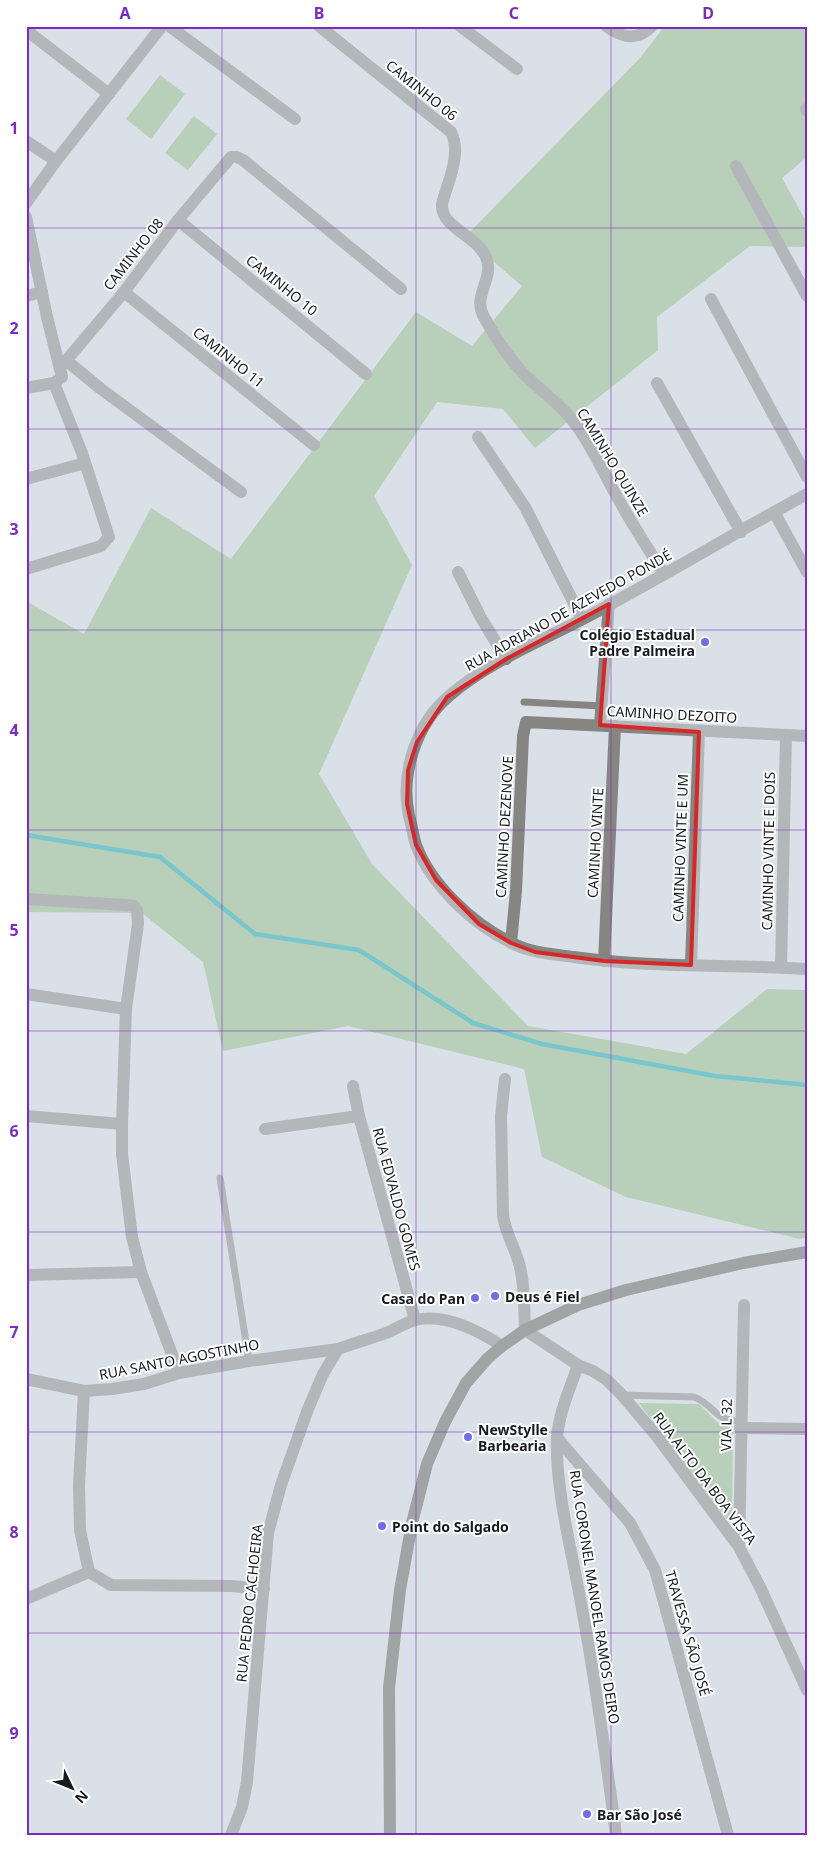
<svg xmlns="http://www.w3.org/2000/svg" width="833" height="1861" viewBox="0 0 833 1861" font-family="'Noto Sans',sans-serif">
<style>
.green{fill:#91ba83}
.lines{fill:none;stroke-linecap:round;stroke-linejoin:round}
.stream{stroke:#05a6ac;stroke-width:4.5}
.service{stroke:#878581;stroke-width:7}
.minor{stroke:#878581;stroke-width:12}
.tertiary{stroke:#878581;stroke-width:12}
.secondary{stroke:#5d5b56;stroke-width:12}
.marked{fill:none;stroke:#d62828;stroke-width:4;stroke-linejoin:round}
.grid{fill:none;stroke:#7b2cbf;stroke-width:1;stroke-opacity:0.55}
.poi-dot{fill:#716ce7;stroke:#fff;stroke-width:2}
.labels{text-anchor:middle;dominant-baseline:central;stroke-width:4;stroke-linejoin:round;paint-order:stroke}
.street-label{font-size:14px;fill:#181b1d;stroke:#fff}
.poi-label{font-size:14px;font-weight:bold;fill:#181b1d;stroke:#fff;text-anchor:start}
.neatline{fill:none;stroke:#7b2cbf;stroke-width:2}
.grid-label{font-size:16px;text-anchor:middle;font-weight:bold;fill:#7b2cbf}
</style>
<rect width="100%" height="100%" fill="#d9e0e7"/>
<g class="green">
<path d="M665 26H807V157L782 178 807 223V247L750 246 657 317 658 350 535 448 503 409 437 402 374 496 412 565 319 774 372 864 528 1026 686 1054 767 989 807 990V1237L800 1239 626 1197 542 1157 524 1069 348 1026 223 1051 203 962 142 913 26 912V601L84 634 151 508 231 559 416 312 472 346 522 286 465 237 639 59Z"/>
<path d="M160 75 185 94 151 139 126 119Z"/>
<path d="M194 116 217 134 188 170 165 153Z"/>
<path d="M639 1403 699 1404 717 1422 733 1428 732 1525 710 1499Z"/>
</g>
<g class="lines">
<path class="stream" d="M26 835 160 857 255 934 359 950 473 1023 542 1044 715 1076 807 1085"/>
<g class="service">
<path d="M524 702 602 706"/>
<path d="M220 1178 249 1361"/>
<path d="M622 1395 694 1397C715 1405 713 1421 741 1421"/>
</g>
<g class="minor">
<path d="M169 26 295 119"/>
<path d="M319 26 451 132C462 154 448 181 442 204 440 227 475 234 486 257 495 277 473 295 483 315 494 336 508 357 524 374 540 390 559 403 573 421 590 442 602 470 615 493 630 521 647 547 664 574"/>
<path d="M460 26 517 69"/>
<path d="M606 26C622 38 637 42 652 26"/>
<path d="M26 30 109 94"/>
<path d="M806 109 807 111"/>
<path d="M26 141 56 161"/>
<path d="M736 166 807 296"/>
<path d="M26 203 56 161 162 26"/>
<path d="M26 217 47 317 62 377 54 383 26 388"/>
<path d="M178 220 366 374"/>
<path d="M124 292 314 445"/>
<path d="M26 296 42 292"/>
<path d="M711 299 807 477"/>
<path d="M67 361 101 389 241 492"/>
<path d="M60 368 124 292 178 220 231 157H237L243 160 401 289"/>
<path d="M657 383 741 532"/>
<path d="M478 437 525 507 582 619"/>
<path d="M26 479 85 463"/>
<path d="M774 512 807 572"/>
<path d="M26 569 101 546 109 537 82 453 54 383"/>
<path d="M458 572 480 616 506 659"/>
<path d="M600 725 609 604"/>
<path d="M26 899 127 905 134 906 137 910 138 924 126 1009 122 1124V1154L132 1237 141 1272 179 1373"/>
<path d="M511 943 516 891 523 736 526 722 807 736"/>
<path d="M604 961 615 726"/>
<path d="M691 965 699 732"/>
<path d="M781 967 786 735"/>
<path d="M26 994 126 1009"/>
<path d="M505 1079 501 1116 503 1215C505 1233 516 1249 520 1267 525 1287 524 1310 525 1330"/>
<path d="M353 1086 359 1116 415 1320"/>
<path d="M26 1116 122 1124"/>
<path d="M265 1129 359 1116"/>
<path d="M26 1275 141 1272"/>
<path d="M578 1365 593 1371 607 1380 622 1395 655 1434 739 1547 760 1587 807 1690"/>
<path d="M26 1379 84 1391 112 1389 144 1384 179 1373 249 1361 338 1349"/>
<path d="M84 1391 79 1485 80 1530 89 1572"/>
<path d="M740 1428 807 1429"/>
<path d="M557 1438 630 1523 655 1570 728 1835"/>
<path d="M739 1547 744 1305"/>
<path d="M89 1572 111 1585 231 1586 264 1589"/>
<path d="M26 1599 89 1572"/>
<path d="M231 1835 242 1807 247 1782 268 1533 281 1485 308 1409 323 1374 338 1349C354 1343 370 1339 386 1333 395 1329 405 1323 415 1320 444 1313 479 1331 502 1346"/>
</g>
<g class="tertiary">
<path d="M807 494C731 535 657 580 581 620 537 643 487 663 449 696 416 724 400 774 409 816 412 825 413 836 416 845 431 885 473 924 510 942 529 953 552 954 574 957 651 968 729 964 807 969"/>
<path d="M525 1330 578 1365C570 1389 559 1412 557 1438 555 1488 572 1552 581 1603 595 1679 606 1757 616 1835"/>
</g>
<path class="secondary" d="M390 1835 389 1688 400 1590 412 1523 427 1464 445 1422 466 1383 488 1358 502 1346 525 1330 578 1305 626 1290 743 1263 807 1252"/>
</g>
<path d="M0 0H833V1861H0ZM609 604 600 725 699 732 691 965 604 961 535 952 511 943 479 924 436 880 416 845 407 804 408 770 417 742 447 697 506 659Z" fill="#d9e0e7" fill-opacity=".55" fill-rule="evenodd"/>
<path class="marked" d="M609 604 600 725 699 732 691 965 604 961 535 952 511 943 479 924 436 880 416 845 407 804 408 770 417 742 447 697 506 659Z"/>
<path class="grid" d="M222 26V1835M416 26V1835M611 26V1835M26 228H807M26 429H807M26 630H807M26 830H807M26 1031H807M26 1232H807M26 1432H807M26 1633H807"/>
<g class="poi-dot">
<circle cx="705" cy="642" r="5"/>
<circle cx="495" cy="1296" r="5"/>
<circle cx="475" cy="1298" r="5"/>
<circle cx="468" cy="1437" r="5"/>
<circle cx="382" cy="1526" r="5"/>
<circle cx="587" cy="1814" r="5"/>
</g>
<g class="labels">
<g class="street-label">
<text transform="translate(422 90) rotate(39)">CAMINHO 06</text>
<text transform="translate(133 254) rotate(-52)">CAMINHO 08</text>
<text transform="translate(282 285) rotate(39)">CAMINHO 10</text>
<text transform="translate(229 357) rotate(39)">CAMINHO 11</text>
<text transform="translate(613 462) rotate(59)">CAMINHO QUINZE</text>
<text transform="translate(568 610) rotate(-29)">RUA ADRIANO DE AZEVEDO PONDÉ</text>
<text transform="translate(672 714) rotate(3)">CAMINHO DEZOITO</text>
<text transform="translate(504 827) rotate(-87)">CAMINHO DEZENOVE</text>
<text transform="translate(595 843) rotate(-87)">CAMINHO VINTE</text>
<text transform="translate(680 848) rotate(-88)">CAMINHO VINTE E UM</text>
<text transform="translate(768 851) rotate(-89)">CAMINHO VINTE E DOIS</text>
<text transform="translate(397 1199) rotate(75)">RUA EDVALDO GOMES</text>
<text transform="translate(179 1359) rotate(-11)">RUA SANTO AGOSTINHO</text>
<text transform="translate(726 1425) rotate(-89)">VIA L 32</text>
<text transform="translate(705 1478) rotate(53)">RUA ALTO DA BOA VISTA</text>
<text transform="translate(595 1597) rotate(81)">RUA CORONEL MANOEL RAMOS DEIRO</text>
<text transform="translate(249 1603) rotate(-84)">RUA PEDRO CACHOEIRA</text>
<text transform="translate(688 1633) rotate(74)">TRAVESSA SÃO JOSÉ</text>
</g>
<g class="poi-label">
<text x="695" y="634" text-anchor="end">Colégio Estadual<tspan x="695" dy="16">Padre Palmeira</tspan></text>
<text x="505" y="1296">Deus é Fiel</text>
<text x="465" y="1298" text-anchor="end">Casa do Pan</text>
<text x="478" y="1429">NewStylle<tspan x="478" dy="16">Barbearia</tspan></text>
<text x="392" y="1526">Point do Salgado</text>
<text x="597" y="1814">Bar São José</text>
</g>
</g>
<rect width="833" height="1861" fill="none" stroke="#ffffff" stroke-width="55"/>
<g transform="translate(72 1788) rotate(133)" stroke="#ffffff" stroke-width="4" paint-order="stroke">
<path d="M0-4L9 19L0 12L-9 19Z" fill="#181b1d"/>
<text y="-8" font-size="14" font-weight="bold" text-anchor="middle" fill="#181b1d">N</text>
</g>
<rect x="28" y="28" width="778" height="1806" class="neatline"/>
<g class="grid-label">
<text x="125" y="19">A</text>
<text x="319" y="19">B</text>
<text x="514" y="19">C</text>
<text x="708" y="19">D</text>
<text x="14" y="134">1</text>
<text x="14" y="334">2</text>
<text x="14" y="535">3</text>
<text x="14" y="736">4</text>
<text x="14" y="936">5</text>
<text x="14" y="1137">6</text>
<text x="14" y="1338">7</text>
<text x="14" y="1538">8</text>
<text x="14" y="1739">9</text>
</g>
</svg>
